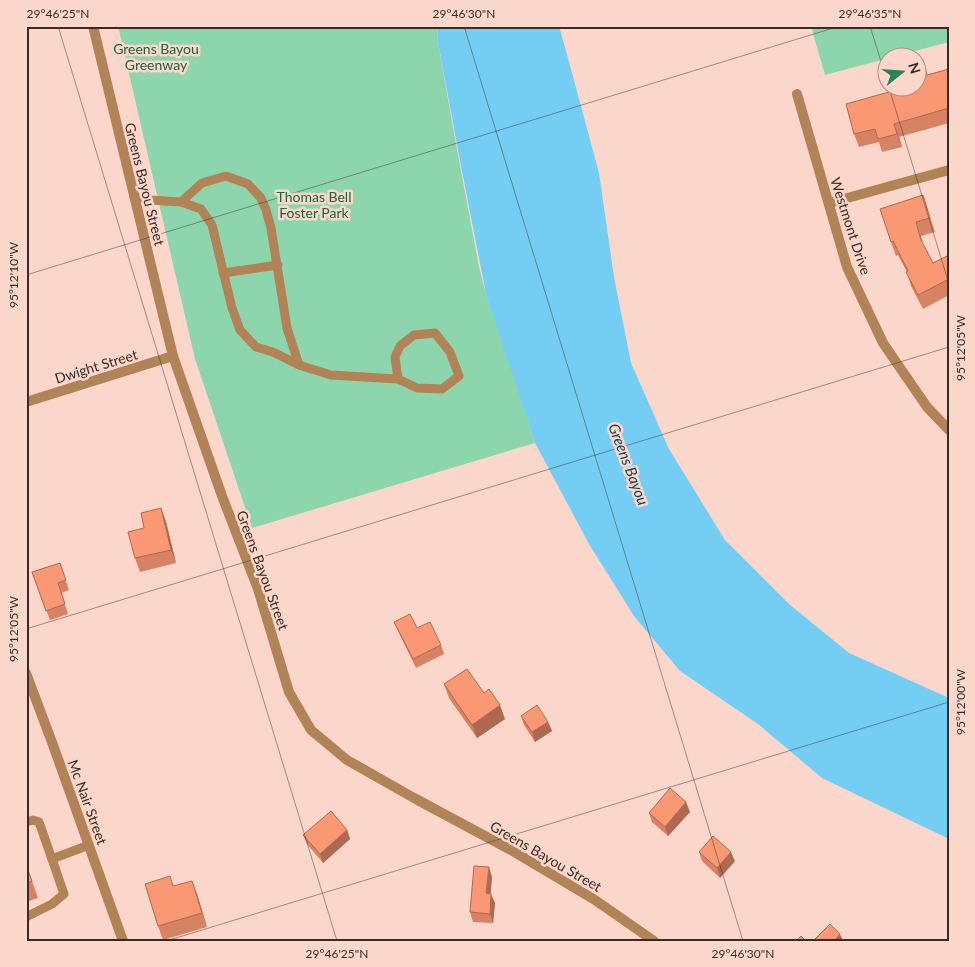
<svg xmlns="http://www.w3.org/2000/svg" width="975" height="967" viewBox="0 0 975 967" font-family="Lato,sans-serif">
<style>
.green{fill:#8dd6ad}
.water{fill:#74cef4}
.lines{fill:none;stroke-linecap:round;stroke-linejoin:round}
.lane{stroke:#b28356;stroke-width:9}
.street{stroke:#b28356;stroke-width:10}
.wall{fill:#d68363}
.shaded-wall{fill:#ae6a50}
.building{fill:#f99873;stroke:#ae6a50}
.ticks{fill:none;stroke:#392b26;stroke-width:1;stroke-opacity:0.45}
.labels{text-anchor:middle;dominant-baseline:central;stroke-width:5;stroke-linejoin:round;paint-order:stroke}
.park-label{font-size:14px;fill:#176643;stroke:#fad7ca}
.street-label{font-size:14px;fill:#392b26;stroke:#fad7ca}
.water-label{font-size:15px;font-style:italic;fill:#0f4458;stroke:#fad7ca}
.neatline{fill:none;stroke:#392b26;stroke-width:2}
.ticks-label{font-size:12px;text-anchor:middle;fill:#392b26}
</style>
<rect width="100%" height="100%" fill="#fad7ca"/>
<g class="green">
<path d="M118 26H437L438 42 454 133 479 267 486 294 501 336 535 443 252 528 195 359Z"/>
<path d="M811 26H949V42L825 75Z"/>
</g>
<path class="water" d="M437 26H559L568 58 599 173 614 277 631 363 669 449 725 540 789 604 849 653 949 698V839L822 778 758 724 680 671 634 616 589 544 535 443 486 294 461 166 438 42Z"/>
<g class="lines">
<g class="lane">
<path d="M134 197 150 200 181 202 201 209 212 225 232 308 240 330 256 347 273 352 299 365 331 375 398 379 417 388 442 389 459 376 450 352 435 333 414 335 400 346 395 357 398 379"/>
<path d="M181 202 202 183 226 176 248 184 261 198 266 210 271 228 287 328 299 365"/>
<path d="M223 273 278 265"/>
<path d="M26 822 33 820 39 822 52 859"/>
<path d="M26 917 52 904 64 894 52 859 89 845"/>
</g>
<g class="street">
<path d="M93 26 173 356 222 496 258 589 289 692 311 730 347 760 414 798 511 850 595 900 654 941"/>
<path d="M797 94 847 267 883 343 927 407 949 430"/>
<path d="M829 203 949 170"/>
<path d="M26 402 173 356"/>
<path d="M26 673 53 745 123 941"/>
</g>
</g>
<g class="wall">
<path d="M949 69V123L899 137 902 147 882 152 879 142 859 147 854 134 889 92 928 75Z"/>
<path d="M923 195 935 232 921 236 923 244 933 263 949 258V295L923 309 911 286 907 272 898 255 896 256 891 242Z"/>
<path d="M161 508 166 522 176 563 140 572 135 558 144 528Z"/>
<path d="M60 563 69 590 61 593 68 614 50 620 32 572Z"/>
<path d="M394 622 417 628 441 645 444 654 416 668 398 631Z"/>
<path d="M444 684 484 693 505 719 477 738 449 698Z"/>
<path d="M521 716 548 722 552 731 535 742 524 725Z"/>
<path d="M690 812 668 836 652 822 649 813Z"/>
<path d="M347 830 350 839 323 863 307 844 303 835Z"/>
<path d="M699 852 735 861 720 878 702 861Z"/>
<path d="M26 864 38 898 26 902Z"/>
<path d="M492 877 490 894 495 903 493 923 473 922 470 912Z"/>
<path d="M174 886 197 894 207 927 163 940 158 926Z"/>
</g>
<g class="shaded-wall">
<path d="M894 124 899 137 902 147 897 134Z"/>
<path d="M161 508 166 522 176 563 171 550Z"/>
<path d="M500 705 505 719 477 738 472 725Z"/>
<path d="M548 722 552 731 535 742 532 732Z"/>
<path d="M686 802 690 812 668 836 665 827Z"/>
<path d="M347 830 350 839 323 863 320 854Z"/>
<path d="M731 852 735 861 720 878 717 868Z"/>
<path d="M489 867 492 877 490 903 486 893Z"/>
<path d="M192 881 197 894 207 927 202 913Z"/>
<path d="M491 894 495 903 493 923 490 914Z"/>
<path d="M840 934 843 941H834Z"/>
</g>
<g class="building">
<path d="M923 60 927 75 949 69V108L894 124 897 134 878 139 875 129 854 134 846 104 889 92 888 88H918V62Z"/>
<path d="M923 195 930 218 916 222 921 240 933 263 947 256 949 258V279L918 295 906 272 908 271 893 241 891 242 880 209Z"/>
<path d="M161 508 171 550 135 558 128 532 144 528 141 513Z"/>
<path d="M60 563 66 580 58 583 65 604 46 611 32 572Z"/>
<path d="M410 614 417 628 430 622 441 645 413 659 394 622Z"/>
<path d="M467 669 484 693 489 689 500 705 472 725 444 684Z"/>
<path d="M537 705 548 722 532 732 521 716Z"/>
<path d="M670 788 686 802 665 827 649 813Z"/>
<path d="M331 811 347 830 320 854 303 835Z"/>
<path d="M713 836 731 852 717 868 699 852Z"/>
<path d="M26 865 32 881 26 883Z"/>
<path d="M474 866 489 867 486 893 491 894 490 914 470 912Z"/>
<path d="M170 876 173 886 192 881 202 913 158 926 145 884Z"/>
<path d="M830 924 840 934 834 941H813Z"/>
<path d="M801 936 806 941H796Z"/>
</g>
<path class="ticks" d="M58 26 337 941M464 26 743 941M870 26 888 84M889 88 949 284M26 275 840 26M26 629 949 347M166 941 949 702"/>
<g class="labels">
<g class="park-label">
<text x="156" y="48">Greens Bayou<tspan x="156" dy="16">Greenway</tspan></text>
<text x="314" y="196">Thomas Bell<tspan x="314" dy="16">Foster Park</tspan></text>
</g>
<g class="street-label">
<text transform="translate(145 184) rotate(76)">Greens Bayou Street</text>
<text transform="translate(851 226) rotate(72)">Westmont Drive</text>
<text transform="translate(96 366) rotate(-17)">Dwight Street</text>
<text transform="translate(263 570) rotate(70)">Greens Bayou Street</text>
<text transform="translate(88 802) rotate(70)">Mc Nair Street</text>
<text transform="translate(546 856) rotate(30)">Greens Bayou Street</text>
</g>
<g class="water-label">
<text transform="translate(629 464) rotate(69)">Greens Bayou</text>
</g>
</g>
<rect width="975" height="967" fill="none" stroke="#fad7ca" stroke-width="55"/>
<g transform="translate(902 72) rotate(73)"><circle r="24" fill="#fad7ca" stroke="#ad9288"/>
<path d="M0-4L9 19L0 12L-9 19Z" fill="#2b8358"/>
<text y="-8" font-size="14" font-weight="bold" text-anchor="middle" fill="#392b26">N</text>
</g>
<rect x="28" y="28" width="920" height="912" class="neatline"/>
<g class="ticks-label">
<text x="58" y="18">29°46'25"N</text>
<text x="464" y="18">29°46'30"N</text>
<text x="870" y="18">29°46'35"N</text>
<text transform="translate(14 275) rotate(-90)" y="4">95°12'10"W</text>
<text transform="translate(961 348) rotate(-90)" y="4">95°12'05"W</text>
<text transform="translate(14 629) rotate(-90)" y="4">95°12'05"W</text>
<text transform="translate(961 702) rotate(-90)" y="4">95°12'00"W</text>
<text x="337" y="958">29°46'25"N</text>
<text x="743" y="958">29°46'30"N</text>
</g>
</svg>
